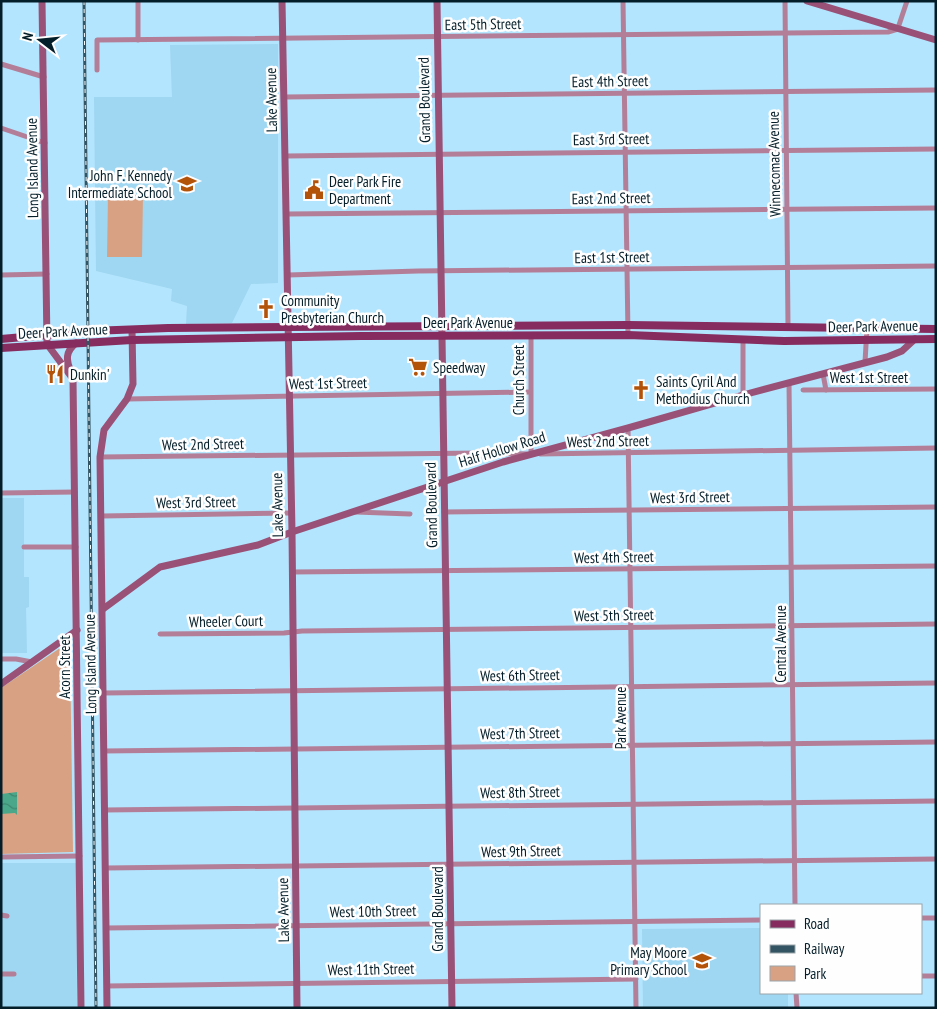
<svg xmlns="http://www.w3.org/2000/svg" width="937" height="1009" viewBox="0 0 937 1009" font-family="'PT Sans Narrow',sans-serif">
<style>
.built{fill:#9fd6f1}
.park{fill:#d9a183}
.water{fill:url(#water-waves)}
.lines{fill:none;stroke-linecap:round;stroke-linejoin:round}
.street{stroke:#b37f98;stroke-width:5}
.secondary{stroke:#9a5177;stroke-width:7}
.primary{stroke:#862c5f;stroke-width:8}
.rail-casing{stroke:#335462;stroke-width:3}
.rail{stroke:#fefefe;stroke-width:1;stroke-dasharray:4;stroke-linecap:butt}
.labels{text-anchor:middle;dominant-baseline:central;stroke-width:5;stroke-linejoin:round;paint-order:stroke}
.street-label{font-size:15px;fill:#041e29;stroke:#fefefe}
.poi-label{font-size:15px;fill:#041e29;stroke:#fefefe;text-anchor:start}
</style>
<defs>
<pattern id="water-waves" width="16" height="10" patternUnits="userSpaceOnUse" patternTransform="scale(1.25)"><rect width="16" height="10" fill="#4ba789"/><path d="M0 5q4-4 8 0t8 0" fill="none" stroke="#3c8770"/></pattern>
</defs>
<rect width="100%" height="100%" fill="#b3e5fe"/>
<g class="built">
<path d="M278 44V283L251 284 232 323 186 324 187 306 171 301 172 289 96 271 94 97H172L170 45Z"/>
<path d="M1 498H24V577H29V607L26 608 27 653H1Z"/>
<path d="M1 863H76L77 1008H1Z"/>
<path d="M761 928V993H788V1008H643L642 929Z"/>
</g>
<g class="park">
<path d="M108 195H143L142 257H107Z"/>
<path d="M63 646 69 647 70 651 73 852 1 854V688Z"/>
</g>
<path class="water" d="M17 792V815L15 813 1 814V794Z"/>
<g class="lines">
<g class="street">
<path d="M138 1V40"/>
<path d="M623 1 628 335"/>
<path d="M785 1 788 326"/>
<path d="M898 28 907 1"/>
<path d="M1 64 44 77"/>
<path d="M97 70V40L888 32 898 29"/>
<path d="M285 97 936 90"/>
<path d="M1 128 45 143"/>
<path d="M286 156 936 149"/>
<path d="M287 214 936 208"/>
<path d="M1 275 47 274"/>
<path d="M288 275 418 271 936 266"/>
<path d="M531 335V454"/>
<path d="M743 340V395"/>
<path d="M865 362 867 328"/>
<path d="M823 374 826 390"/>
<path d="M789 383 795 905"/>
<path d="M803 390 936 389"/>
<path d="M127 399 530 392"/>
<path d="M628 428 636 1008"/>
<path d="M540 454 936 448"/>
<path d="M100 457 480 453 527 454"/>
<path d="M1 493 75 492"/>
<path d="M356 512 410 514"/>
<path d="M444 512 936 507"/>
<path d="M102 516 291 513"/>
<path d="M24 547H76"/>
<path d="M292 572 936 566"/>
<path d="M160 634 284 633 302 631 936 624"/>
<path d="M1 659H16L32 662"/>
<path d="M104 693 936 683"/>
<path d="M104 751 936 742"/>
<path d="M105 810 936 801"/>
<path d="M1 857 80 856"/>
<path d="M106 868 936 859"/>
<path d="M1 915 7 916"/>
<path d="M921 918H936"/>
<path d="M106 928 761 920"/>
<path d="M1 974H14"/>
<path d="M921 976H936"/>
<path d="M107 986 636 979"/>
<path d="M796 993 797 1008"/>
</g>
<g class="secondary">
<path d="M42 1 47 344 73 379 81 1008"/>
<path d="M282 1 292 532 297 1008"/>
<path d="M437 1 452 1008"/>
<path d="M807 1 936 40"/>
<path d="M71 372C66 360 65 352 76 343"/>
<path d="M103 609 160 567 258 545 292 532 503 462 628 428 743 395 887 357 902 351 915 339"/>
<path d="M1 684 77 630"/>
<path d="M107 1008 100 457 104 430 127 399 133 384 132 330"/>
</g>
<g class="primary">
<path d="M1 339 91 331 168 328 288 327 628 325 936 329"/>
<path d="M1 348 132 340 361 336 628 335 784 341 936 339"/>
</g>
<g class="rail-casing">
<path id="rail" d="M84 1 96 1008"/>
</g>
<use href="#rail" class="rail"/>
</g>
<defs>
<g id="school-bare" transform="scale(1.5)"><path d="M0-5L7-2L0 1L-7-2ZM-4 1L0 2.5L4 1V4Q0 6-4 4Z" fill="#b3530a" stroke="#fefefe" stroke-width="2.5" paint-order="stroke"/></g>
<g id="civic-bare" transform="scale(1.5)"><path d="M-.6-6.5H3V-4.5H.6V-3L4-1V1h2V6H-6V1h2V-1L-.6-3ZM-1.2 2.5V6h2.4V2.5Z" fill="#b3530a" stroke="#fefefe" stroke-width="2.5" paint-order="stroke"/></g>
<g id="church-bare" transform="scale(1.5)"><path d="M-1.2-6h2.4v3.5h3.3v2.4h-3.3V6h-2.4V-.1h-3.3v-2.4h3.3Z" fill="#b3530a" stroke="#fefefe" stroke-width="2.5" paint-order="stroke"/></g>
<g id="supermarket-bare" transform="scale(1.5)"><path d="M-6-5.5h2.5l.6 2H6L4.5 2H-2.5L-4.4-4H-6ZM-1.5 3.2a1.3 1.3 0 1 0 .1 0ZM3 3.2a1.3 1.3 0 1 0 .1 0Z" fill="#b3530a" stroke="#fefefe" stroke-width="2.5" paint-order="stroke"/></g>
<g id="restaurant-bare" transform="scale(1.5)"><path d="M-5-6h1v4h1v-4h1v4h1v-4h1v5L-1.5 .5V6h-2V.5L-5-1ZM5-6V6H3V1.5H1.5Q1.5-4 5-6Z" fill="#b3530a" stroke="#fefefe" stroke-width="2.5" paint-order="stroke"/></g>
</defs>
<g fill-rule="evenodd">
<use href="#school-bare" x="187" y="184"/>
<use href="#civic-bare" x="314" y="190"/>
<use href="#church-bare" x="266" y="309"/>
<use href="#supermarket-bare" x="418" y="367"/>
<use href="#restaurant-bare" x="55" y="374"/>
<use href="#church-bare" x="641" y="390"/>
<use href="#school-bare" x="702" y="961"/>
</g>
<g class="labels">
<g class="street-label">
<text transform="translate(483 24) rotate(-1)">East 5th Street</text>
<text transform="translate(610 81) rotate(-1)">East 4th Street</text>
<text transform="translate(271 100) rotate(-91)">Lake Avenue</text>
<text transform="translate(424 100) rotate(-91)">Grand Boulevard</text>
<text transform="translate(611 139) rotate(-1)">East 3rd Street</text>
<text transform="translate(774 164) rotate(-91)">Winnecomac Avenue</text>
<text transform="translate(32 168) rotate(-91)">Long Island Avenue</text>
<text transform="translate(611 198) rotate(-1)">East 2nd Street</text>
<text transform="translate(612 257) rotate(-1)">East 1st Street</text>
<text x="468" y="322">Deer Park Avenue</text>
<text transform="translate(873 326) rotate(-1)">Deer Park Avenue</text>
<text transform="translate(63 331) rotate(-3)">Deer Park Avenue</text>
<text x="869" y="377">West 1st Street</text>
<text transform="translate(518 380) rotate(-90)">Church Street</text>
<text transform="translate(328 383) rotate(-1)">West 1st Street</text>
<text transform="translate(608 441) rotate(-1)">West 2nd Street</text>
<text transform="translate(203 444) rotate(-1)">West 2nd Street</text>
<text transform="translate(502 449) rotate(-17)">Half Hollow Road</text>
<text transform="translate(690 497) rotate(-1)">West 3rd Street</text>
<text transform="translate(196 502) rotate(-1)">West 3rd Street</text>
<text transform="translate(277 505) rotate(-91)">Lake Avenue</text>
<text transform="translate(431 505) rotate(-91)">Grand Boulevard</text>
<text transform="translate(614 557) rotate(-1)">West 4th Street</text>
<text transform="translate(614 615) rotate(-1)">West 5th Street</text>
<text transform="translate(226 621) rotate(-1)">Wheeler Court</text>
<text transform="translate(780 644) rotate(-90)">Central Avenue</text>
<text transform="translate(90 664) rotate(-91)">Long Island Avenue</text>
<text transform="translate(64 667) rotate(-90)">Acorn Street</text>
<text transform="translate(520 675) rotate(-1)">West 6th Street</text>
<text transform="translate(620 718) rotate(-90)">Park Avenue</text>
<text transform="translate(520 733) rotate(-1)">West 7th Street</text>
<text transform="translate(520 792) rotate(-1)">West 8th Street</text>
<text transform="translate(521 851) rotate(-1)">West 9th Street</text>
<text transform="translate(437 909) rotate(-90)">Grand Boulevard</text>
<text transform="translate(283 910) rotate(-91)">Lake Avenue</text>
<text transform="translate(373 911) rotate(-1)">West 10th Street</text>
<text transform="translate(371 969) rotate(-1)">West 11th Street</text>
</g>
<g class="poi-label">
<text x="172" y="175" text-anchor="end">John F. Kennedy<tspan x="172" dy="17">Intermediate School</tspan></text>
<text x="329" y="181">Deer Park Fire<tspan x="329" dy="17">Department</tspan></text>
<text x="281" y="300">Community<tspan x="281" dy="17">Presbyterian Church</tspan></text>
<text x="433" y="367">Speedway</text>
<text x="70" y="374">Dunkin'</text>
<text x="656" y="381">Saints Cyril And<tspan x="656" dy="17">Methodius Church</tspan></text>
<text x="687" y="952" text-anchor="end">May Moore<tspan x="687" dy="17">Primary School</tspan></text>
</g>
</g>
<rect width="937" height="1009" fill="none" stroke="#041e29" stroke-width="5"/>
<rect x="760" y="904" width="162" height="90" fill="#fefefe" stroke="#9aa4a9"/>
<rect x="770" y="920" width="25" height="8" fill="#862c5f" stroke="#9aa4a9"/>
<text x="804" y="929" font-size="15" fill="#041e29">Road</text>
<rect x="770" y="945" width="25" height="8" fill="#335462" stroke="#9aa4a9"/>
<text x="804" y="954" font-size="15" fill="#041e29">Railway</text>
<rect x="770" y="966" width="25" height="15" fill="#d9a183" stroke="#9aa4a9"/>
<text x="804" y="979" font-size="15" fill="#041e29">Park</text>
<g transform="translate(40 40) rotate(286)" stroke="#fefefe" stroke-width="4" paint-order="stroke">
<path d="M0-4L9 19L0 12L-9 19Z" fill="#041e29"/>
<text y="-8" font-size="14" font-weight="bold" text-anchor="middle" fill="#041e29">N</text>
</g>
</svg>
